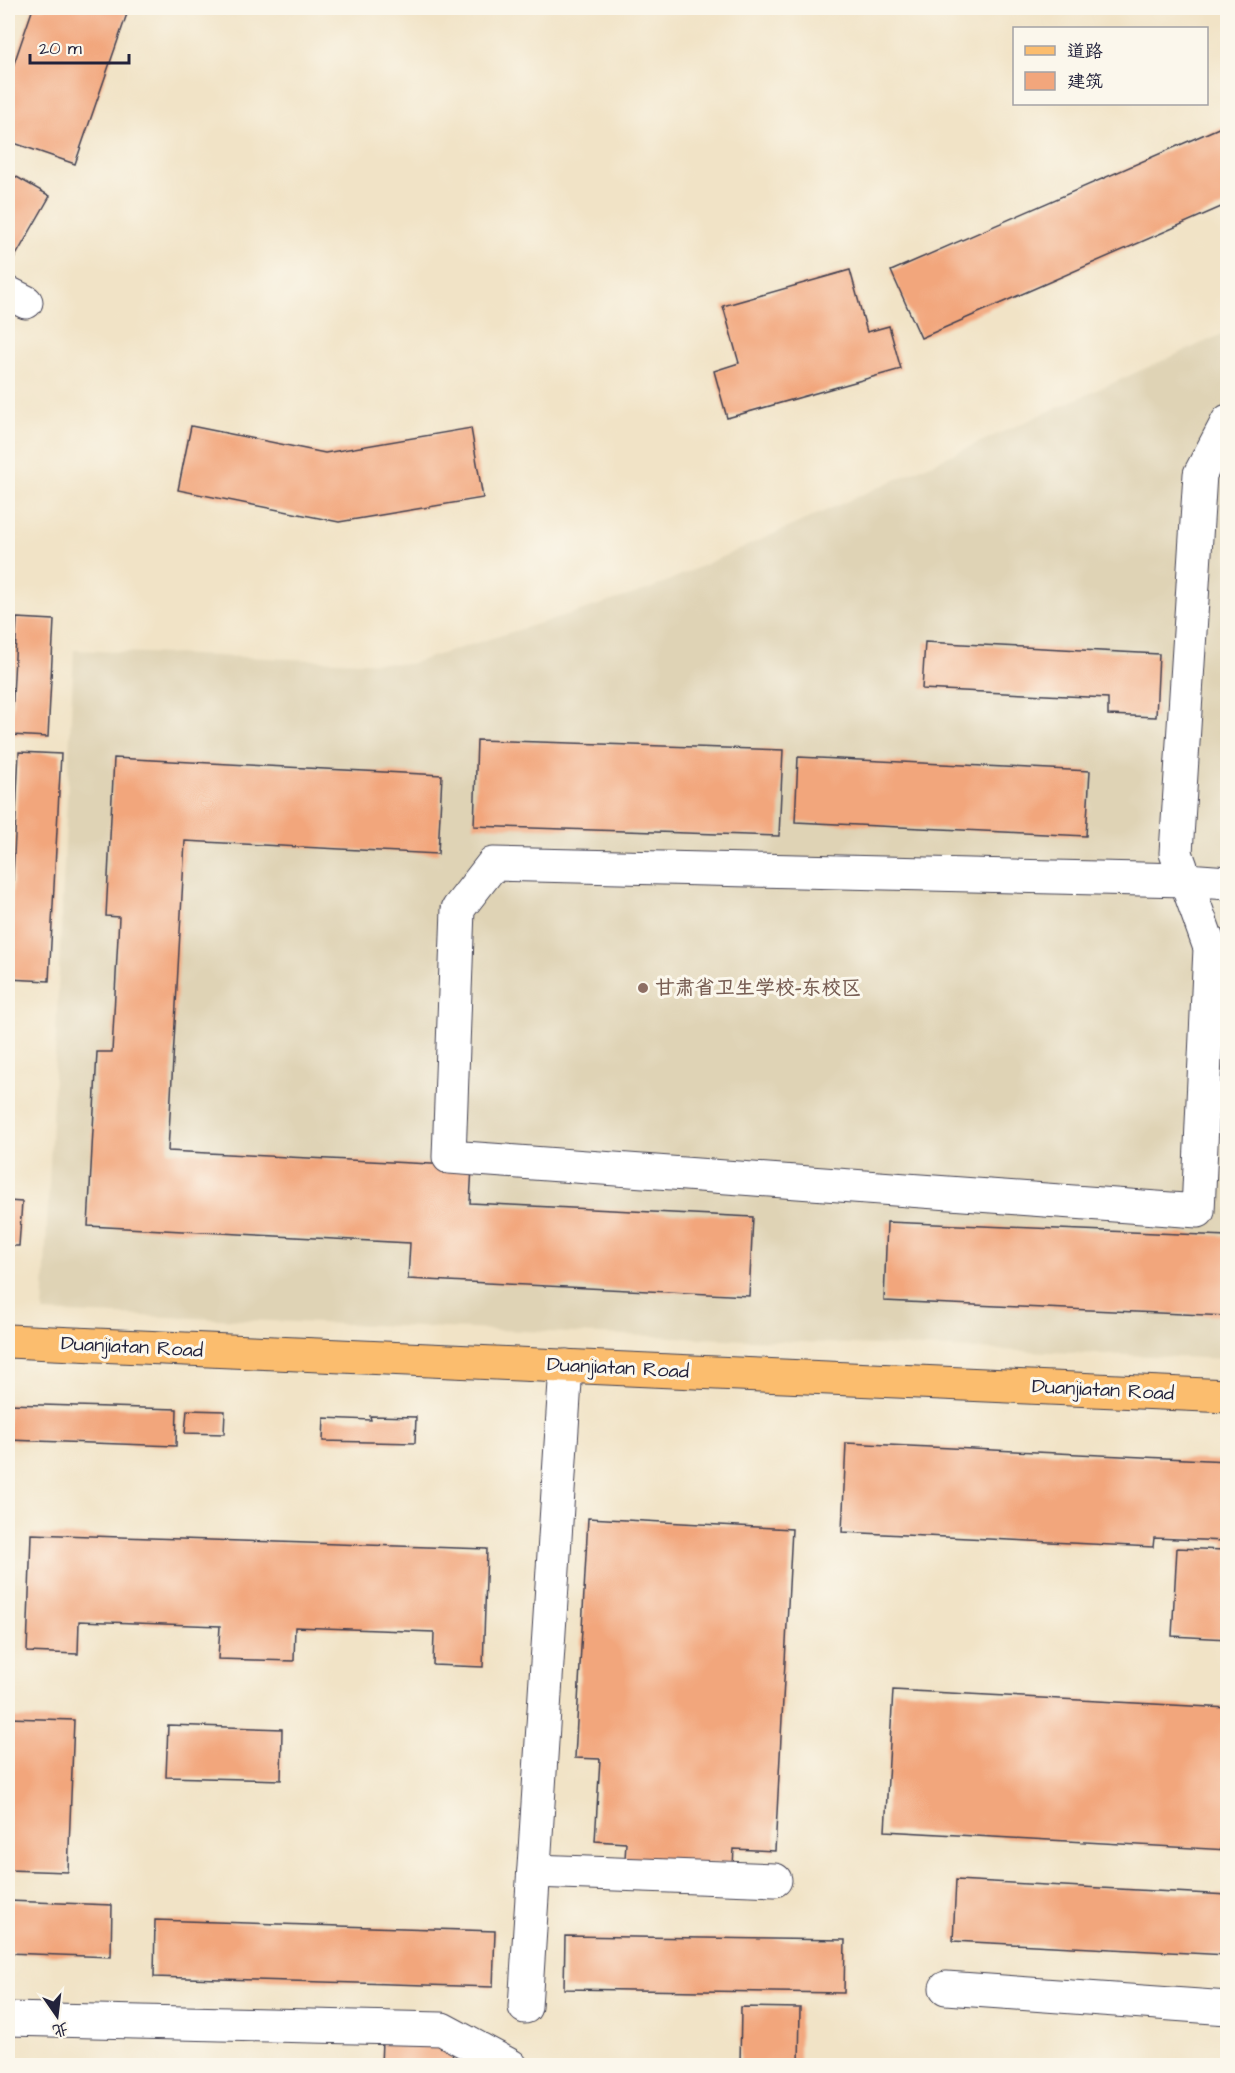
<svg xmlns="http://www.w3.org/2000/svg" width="1235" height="2073" viewBox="0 0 1235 2073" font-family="'Architects Daughter','LXGW WenKai TC',sans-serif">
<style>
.built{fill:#dfd3b5}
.building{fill:#f2a67c}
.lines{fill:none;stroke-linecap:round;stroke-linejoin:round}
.minor-casing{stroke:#413f50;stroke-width:35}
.major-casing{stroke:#413f50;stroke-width:35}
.minor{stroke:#fff;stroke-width:33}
.major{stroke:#fbbd6e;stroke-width:33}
.education-dot{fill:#8d6e63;stroke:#fbf7ec;stroke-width:2}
.labels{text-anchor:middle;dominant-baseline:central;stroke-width:6;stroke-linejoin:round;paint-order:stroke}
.education-label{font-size:20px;font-weight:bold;fill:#785e54;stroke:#fbf7ec;text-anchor:start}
.street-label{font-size:20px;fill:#22223b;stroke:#fbf7ec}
</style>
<rect width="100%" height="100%" fill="#fbf7ec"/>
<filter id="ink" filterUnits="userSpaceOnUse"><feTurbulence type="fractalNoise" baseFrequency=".0167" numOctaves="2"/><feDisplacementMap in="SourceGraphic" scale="12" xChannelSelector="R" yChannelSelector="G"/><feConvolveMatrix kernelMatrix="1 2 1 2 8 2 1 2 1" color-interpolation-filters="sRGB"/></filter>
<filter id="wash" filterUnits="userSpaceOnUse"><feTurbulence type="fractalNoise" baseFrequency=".008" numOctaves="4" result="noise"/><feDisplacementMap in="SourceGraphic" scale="24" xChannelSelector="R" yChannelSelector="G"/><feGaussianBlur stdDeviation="1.35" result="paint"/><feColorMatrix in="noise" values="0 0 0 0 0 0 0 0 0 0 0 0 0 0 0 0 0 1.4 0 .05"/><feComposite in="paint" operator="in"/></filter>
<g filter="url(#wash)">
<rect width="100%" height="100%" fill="#f1e3c6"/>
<path class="built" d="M1227 332V1359L43 1312 74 650 409 664 650 589Z"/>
<g id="blocks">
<g class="building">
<path d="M33 8H129L75 164 8 141V81Z"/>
<path d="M1228 124V204L921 338 891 271Z"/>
<path d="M8 172 50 196 14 259 8 255Z"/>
<path d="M850 270 867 332 889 326 901 369 727 418 714 371 739 363 723 306Z"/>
<path d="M191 426 325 453 471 428 483 498 339 522 178 490Z"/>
<path d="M17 618 54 620 48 737 11 735Z"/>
<path d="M925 642 1159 654 1156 717 1108 715V698L922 689Z"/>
<path d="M477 740 783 750 779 836 474 826Z"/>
<path d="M19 752 61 754 49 981 8 979Z"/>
<path d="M798 757 1090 771 1086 836 795 822Z"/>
<path d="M114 758 442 775 438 854 185 841 168 1151 472 1166 470 1203 753 1217 749 1296 408 1279 410 1243 88 1226 97 1052H112L119 917 106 916Z"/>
<path d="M8 1201 22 1202 19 1246H8Z"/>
<path d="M887 1222 1228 1236V1316L884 1301Z"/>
<path d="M8 1404 177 1409 176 1446 8 1440Z"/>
<path d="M187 1410 225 1411 224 1434 185 1433Z"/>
<path d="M370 1416 416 1417 415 1443 323 1441 324 1418 371 1420Z"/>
<path d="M846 1443 1228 1461V1639L1172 1636 1177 1548 1224 1550 1225 1541 1154 1538 1153 1547 842 1532Z"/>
<path d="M588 1518 792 1529 775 1851 734 1849 733 1865 625 1859 626 1843 595 1841 600 1759 575 1758Z"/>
<path d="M31 1534 487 1549 483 1667 433 1665 434 1632 295 1627 294 1661 218 1659 220 1626 79 1621 78 1654 27 1652Z"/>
<path d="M893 1690 1228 1708V1850L885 1831Z"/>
<path d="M8 1718 74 1720 68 1872 8 1870Z"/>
<path d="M168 1725 282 1729 281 1780 166 1777Z"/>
<path d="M956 1880 1228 1895V1955L953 1941Z"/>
<path d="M8 1901 112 1905 111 1957 8 1953Z"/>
<path d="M155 1920 495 1931 493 1987 154 1977Z"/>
<path d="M565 1936 845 1940 844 1993 564 1989Z"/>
<path d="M741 2007 800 2008 799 2066H740Z"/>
<path d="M382 2040 453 2042 452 2066H381Z"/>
</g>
</g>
</g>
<g filter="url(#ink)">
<use href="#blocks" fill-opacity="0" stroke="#413f50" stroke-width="1.5"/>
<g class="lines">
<g class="minor-casing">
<g id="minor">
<path d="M8 293 26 302"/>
<path d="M1228 421 1200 474 1176 853 1210 948 1198 1211 449 1157 458 909 493 864 1186 880 1228 883"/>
<path d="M534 1871 775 1880"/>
<path d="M946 1988 1228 2008"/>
<path d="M525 2007 566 1366"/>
<path d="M8 2019 442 2029 511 2066"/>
</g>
</g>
<g class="major-casing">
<path id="major" d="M8 1341 1228 1396"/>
</g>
<use href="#minor" class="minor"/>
<use href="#major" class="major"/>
</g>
</g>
<circle class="education-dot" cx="643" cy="988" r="6"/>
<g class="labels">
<g class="education-label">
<text x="655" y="988">甘肃省卫生学校-东校区</text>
</g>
<g class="street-label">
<text transform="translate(132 1347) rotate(3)">Duanjiatan Road</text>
<text transform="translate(618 1368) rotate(3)">Duanjiatan Road</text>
<text transform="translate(1103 1390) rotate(3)">Duanjiatan Road</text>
</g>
</g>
<rect width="1235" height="2073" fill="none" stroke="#fbf7ec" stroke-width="30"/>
<rect x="1013" y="27" width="195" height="78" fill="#fbf7ec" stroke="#a4a2a5" stroke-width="1.5"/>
<rect x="1025" y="46" width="30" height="9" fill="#fbbd6e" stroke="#a4a2a5" stroke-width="1.5"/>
<text x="1067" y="57" font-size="18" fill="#22223b">道路</text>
<rect x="1025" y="72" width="30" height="18" fill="#f2a67c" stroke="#a4a2a5" stroke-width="1.5"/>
<text x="1067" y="87" font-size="18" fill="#22223b">建筑</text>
<g transform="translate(57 2016) rotate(166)" stroke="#fbf7ec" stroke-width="4.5" paint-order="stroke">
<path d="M0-4.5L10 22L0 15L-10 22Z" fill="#22223b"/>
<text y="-9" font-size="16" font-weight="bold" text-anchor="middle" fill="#22223b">北</text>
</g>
<path d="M30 54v9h99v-9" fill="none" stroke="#22223b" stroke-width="3"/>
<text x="39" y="54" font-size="18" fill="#22223b" stroke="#fbf7ec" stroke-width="4.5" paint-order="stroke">20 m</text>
</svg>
